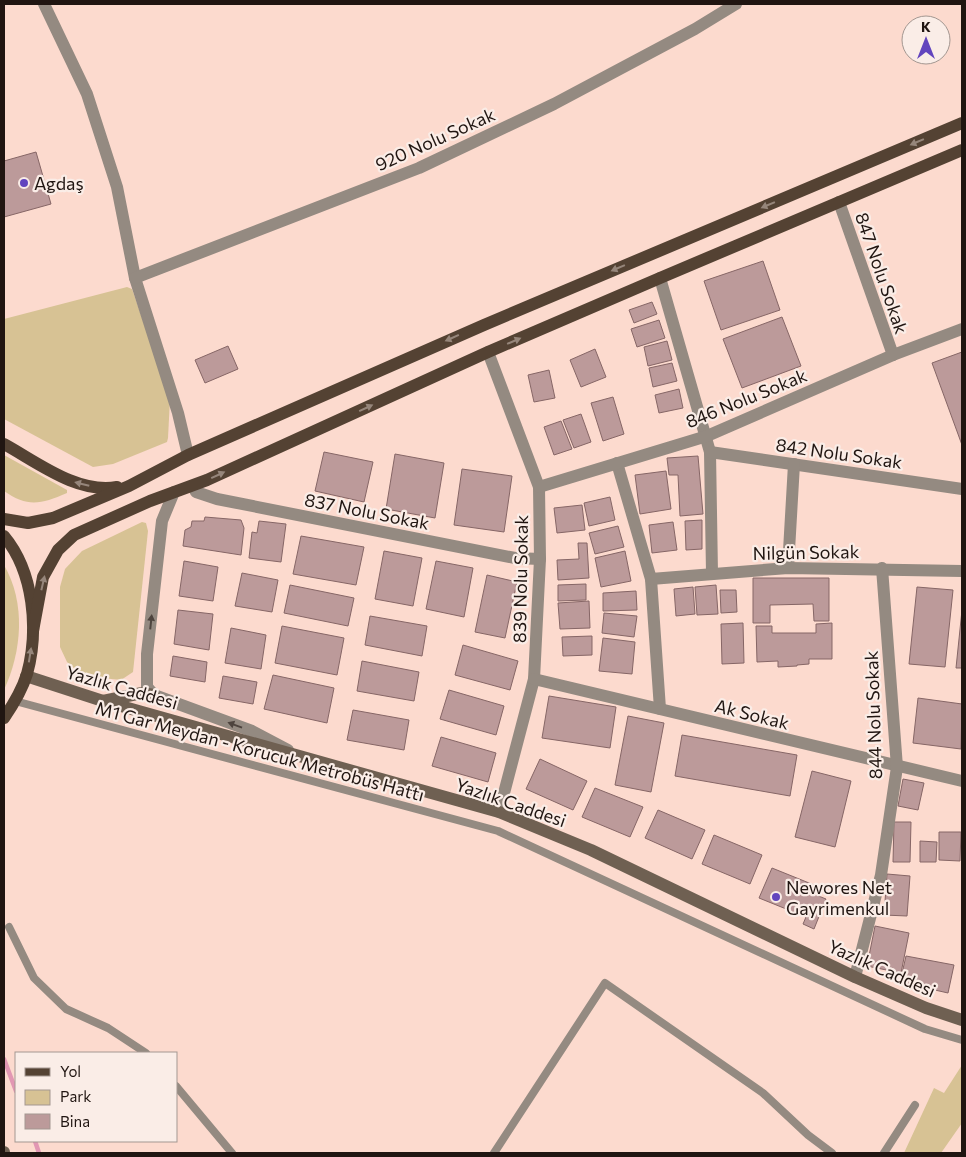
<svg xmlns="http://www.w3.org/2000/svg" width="966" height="1157" viewBox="0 0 966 1157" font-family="Commissioner,sans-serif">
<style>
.green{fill:#d7c294}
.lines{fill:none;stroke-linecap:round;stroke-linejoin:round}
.stream{stroke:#e297b3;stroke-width:4.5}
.building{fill:#bc9a9a;stroke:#866666}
.lane{stroke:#948a81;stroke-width:8}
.street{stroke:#948a81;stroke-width:12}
.secondary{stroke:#6f6052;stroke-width:12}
.primary{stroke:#544233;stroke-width:12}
.oneway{fill:#96867b}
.oneway2{fill:#4e443e}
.poi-dot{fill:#6245be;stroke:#faede7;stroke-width:2}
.labels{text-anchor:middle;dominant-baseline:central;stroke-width:4.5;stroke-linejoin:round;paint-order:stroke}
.street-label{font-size:18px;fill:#201511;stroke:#faede7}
.poi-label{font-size:18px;fill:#201511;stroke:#faede7;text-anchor:start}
</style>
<rect width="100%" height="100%" fill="#fcdace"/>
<g class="green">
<path d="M127 287 132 289 170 399 168 438 167 442 113 464 93 467 4 419V319Z"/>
<path d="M4 455 67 490V493C41 504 28 508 4 491Z"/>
<path d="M142 522 146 523 148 531 133 672 121 680 83 676 67 662 60 647V587L65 569 82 551Z"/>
<path d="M4 565C26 603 22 651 4 690Z"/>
<path d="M962 1065V1123L941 1153H904L934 1088 944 1093Z"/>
</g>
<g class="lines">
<g class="stream">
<path d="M4 1059 16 1091"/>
<path d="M35 1141 39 1153"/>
</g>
</g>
<g class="building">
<path d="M36 152 51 204 4 217V161Z"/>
<path d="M763 261 780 310 721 330 704 281Z"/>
<path d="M652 302 657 314 634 323 629 310Z"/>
<path d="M782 317 801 366 742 388 723 339Z"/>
<path d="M659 320 665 338 637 347 631 329Z"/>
<path d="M667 341 672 360 648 366 644 347Z"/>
<path d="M228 346 238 369 205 383 195 360Z"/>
<path d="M595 349 606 377 581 387 570 360Z"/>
<path d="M962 352V445L932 363Z"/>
<path d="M672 363 677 381 653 387 649 368Z"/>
<path d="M549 370 555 398 534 402 528 375Z"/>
<path d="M679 389 683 408 659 413 655 395Z"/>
<path d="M613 397 624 434 603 441 591 403Z"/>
<path d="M581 414 591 442 574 448 563 420Z"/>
<path d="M561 421 572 449 554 455 544 427Z"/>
<path d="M324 452 373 462 364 502 315 491Z"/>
<path d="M395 454 444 463 435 518 386 509Z"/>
<path d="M698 456 703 514 680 516 678 475H669L667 458Z"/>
<path d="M462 469 512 476 504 532 454 525Z"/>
<path d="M666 471 671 509 640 514 635 475Z"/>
<path d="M610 497 615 520 589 526 584 503Z"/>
<path d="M582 505 585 530 557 533 554 508Z"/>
<path d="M205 517 241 520 244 528 241 555 183 546 185 530 191 527 192 521H204Z"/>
<path d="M702 520V549L686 550 685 521Z"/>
<path d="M259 521 286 524 281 562 249 558 252 532 257 533Z"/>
<path d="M673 522 677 550 652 553 649 525Z"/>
<path d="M618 526 624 547 595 554 589 533Z"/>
<path d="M301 536 364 547 356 585 293 574Z"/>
<path d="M578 543H587L589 578 558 580 557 560 579 559Z"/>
<path d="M384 551 422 558 413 606 375 599Z"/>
<path d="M625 551 631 581 601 587 595 558Z"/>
<path d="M184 561 218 567 213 601 179 596Z"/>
<path d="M436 561 473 568 464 617 426 609Z"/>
<path d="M242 573 278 580 272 612 235 606Z"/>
<path d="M487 575 517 582 505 638 475 632Z"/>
<path d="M753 578H829V621H814L813 604 770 605V623H753Z"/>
<path d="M586 584V600L558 601V585Z"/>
<path d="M290 585 354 598 348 626 284 613Z"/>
<path d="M716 585 718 614 697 615 695 587Z"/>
<path d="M693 587 695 614 676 616 674 589Z"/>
<path d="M917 587 953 590 945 667 909 664Z"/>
<path d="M720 590H736L737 612 721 613Z"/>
<path d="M636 591 637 610 603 611V593Z"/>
<path d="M589 601 590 628 560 629 558 603Z"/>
<path d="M178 610 213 614 209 650 174 644Z"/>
<path d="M962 610V668H956Z"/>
<path d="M604 613 637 616 634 637 602 633Z"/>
<path d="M370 616 427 626 422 656 365 645Z"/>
<path d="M743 623 744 663 722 664 721 624Z"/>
<path d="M832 623V659H809V664L797 665V666L778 667V661L757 662 756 626H772V633H816V624Z"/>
<path d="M282 626 344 638 337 675 275 663Z"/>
<path d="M231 628 266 635 261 669 225 663Z"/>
<path d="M592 636V655L563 656 562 637Z"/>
<path d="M603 638 635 642 632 674 599 671Z"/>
<path d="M463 645 518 661 510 690 455 675Z"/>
<path d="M173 656 207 662 205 682 170 676Z"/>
<path d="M362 661 419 672 414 701 357 691Z"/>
<path d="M273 675 334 688 327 723 264 709Z"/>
<path d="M223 676 257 682 253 704 219 698Z"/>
<path d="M449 690 504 706 496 735 440 719Z"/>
<path d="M549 696 616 707 610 748 542 738Z"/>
<path d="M918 698 962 704 961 749 913 743Z"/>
<path d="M353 710 409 720 404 750 347 740Z"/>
<path d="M628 716 664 723 651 792 615 785Z"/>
<path d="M682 735 797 755 790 796 675 776Z"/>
<path d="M441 737 496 753 488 782 432 766Z"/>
<path d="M540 759 587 781 573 810 526 789Z"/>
<path d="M812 771 851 781 835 847 795 837Z"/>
<path d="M903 779 924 783 918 810 898 806Z"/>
<path d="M595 788 643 807 630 837 582 817Z"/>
<path d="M658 810 705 830 692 859 645 838Z"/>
<path d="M894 822H911L910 862H893Z"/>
<path d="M939 832H961L960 861 939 860Z"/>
<path d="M714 835 762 855 750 884 702 864Z"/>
<path d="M920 841 937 842 936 862H920Z"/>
<path d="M772 868 819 887 816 895 826 899 814 929 803 924 806 917 759 898Z"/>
<path d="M887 874 910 876 907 916 884 915Z"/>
<path d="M875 926 909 933 901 973 867 966Z"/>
<path d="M906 956 954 965 948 993 900 982Z"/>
</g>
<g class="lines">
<g class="lane">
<path d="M15 701 498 831 925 1029 962 1040"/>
<path d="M9 927 34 978 66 1009 108 1028 146 1053"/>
<path d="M176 1086 232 1153"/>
<path d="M494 1153 605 983 763 1093 808 1135 832 1153"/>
<path d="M884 1153 915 1105"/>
</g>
<g class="street">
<path d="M44 4 87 94 117 187 135 278 178 413 188 455"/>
<path d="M839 202 893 355"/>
<path d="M135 278 419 168 554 104 695 29 736 4"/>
<path d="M660 278 710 452 712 573"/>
<path d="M488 352 539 487 540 559 534 679 499 812"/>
<path d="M710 452 962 489"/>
<path d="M617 463 651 579 660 709"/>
<path d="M193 486 196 492 217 499 515 558 540 559"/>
<path d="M539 487 707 436 893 355 962 329"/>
<path d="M174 492 162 521 147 654V687L154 695 252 731 288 750"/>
<path d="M788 568 794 464"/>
<path d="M651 579 788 568 962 571"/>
<path d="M534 679 962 781"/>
<path d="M855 977 881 875 897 767 882 568"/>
</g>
<g class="secondary">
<path d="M26 676 103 701 499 812 591 850 855 977 926 1008 962 1020"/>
<path d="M103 701 142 693 154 695"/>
<path d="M4 1152V1153"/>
</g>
<g class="primary">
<path d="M4 444C37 462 77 494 117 487"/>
<path d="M4 519 28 523 53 518 129 486 188 455 484 325 962 123"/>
<path d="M4 536C34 572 39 630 27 674 22 690 13 705 4 718"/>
<path d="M33 631 43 577 58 550 74 535 150 501 207 480 488 352 660 278 962 150"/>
</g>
</g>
<defs><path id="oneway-solid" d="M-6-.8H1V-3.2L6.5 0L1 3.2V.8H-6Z" transform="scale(1.25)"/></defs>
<g class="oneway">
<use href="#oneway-solid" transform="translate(917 142) rotate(157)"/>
<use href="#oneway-solid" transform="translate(768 205) rotate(157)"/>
<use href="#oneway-solid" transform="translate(618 268) rotate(157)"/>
<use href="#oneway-solid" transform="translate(452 338) rotate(156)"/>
<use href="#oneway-solid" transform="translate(514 341) rotate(-23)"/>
<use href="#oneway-solid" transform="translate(366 408) rotate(-25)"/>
<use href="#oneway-solid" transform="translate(218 475) rotate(-25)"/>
<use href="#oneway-solid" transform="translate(82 484) rotate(-166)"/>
<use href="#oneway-solid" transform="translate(43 583) rotate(-77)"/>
<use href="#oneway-solid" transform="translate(30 655) rotate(-81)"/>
</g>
<g class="oneway2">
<use href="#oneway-solid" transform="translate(151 622) rotate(-84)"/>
<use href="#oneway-solid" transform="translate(235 725) rotate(-160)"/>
</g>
<g class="poi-dot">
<circle cx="24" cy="183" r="5"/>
<circle cx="776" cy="897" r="5"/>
</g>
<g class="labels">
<g class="street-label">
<text transform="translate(435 139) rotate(-24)">920 Nolu Sokak</text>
<text transform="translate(882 273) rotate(71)">847 Nolu Sokak</text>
<text transform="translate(746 398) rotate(-22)">846 Nolu Sokak</text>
<text transform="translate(839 453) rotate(8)">842 Nolu Sokak</text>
<text transform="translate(367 511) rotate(11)">837 Nolu Sokak</text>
<text transform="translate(806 552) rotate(-1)">Nilgün Sokak</text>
<text transform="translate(520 579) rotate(-89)">839 Nolu Sokak</text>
<text transform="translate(122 687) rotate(16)">Yazlık Caddesi</text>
<text transform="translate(752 714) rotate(14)">Ak Sokak</text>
<text transform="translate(873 715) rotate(-92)">844 Nolu Sokak</text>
<text transform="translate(260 751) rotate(15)">M1 Gar Meydan - Korucuk Metrobüs Hattı</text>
<text transform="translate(511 802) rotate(19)">Yazlık Caddesi</text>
<text transform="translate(882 968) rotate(24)">Yazlık Caddesi</text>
</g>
<g class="poi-label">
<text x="34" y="183">Agdaş</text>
<text x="786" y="887">Newores Net<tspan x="786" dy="21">Gayrimenkul</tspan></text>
</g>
</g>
<rect width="966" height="1157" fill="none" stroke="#201511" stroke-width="10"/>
<rect x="15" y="1052" width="162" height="90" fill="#faede7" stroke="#a39791"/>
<rect x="25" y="1068" width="25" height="8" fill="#544233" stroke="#a39791"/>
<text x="60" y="1077" font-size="15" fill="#201511">Yol</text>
<rect x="25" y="1090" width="25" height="15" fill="#d7c294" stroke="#a39791"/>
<text x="60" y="1102" font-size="15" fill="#201511">Park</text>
<rect x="25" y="1114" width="25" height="15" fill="#bc9a9a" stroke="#a39791"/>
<text x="60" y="1127" font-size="15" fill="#201511">Bina</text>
<g transform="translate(926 40)"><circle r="24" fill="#faede7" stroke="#a39791"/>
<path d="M0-4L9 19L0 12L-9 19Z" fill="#6245be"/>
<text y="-8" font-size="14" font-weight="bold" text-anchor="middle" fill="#201511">K</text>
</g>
</svg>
